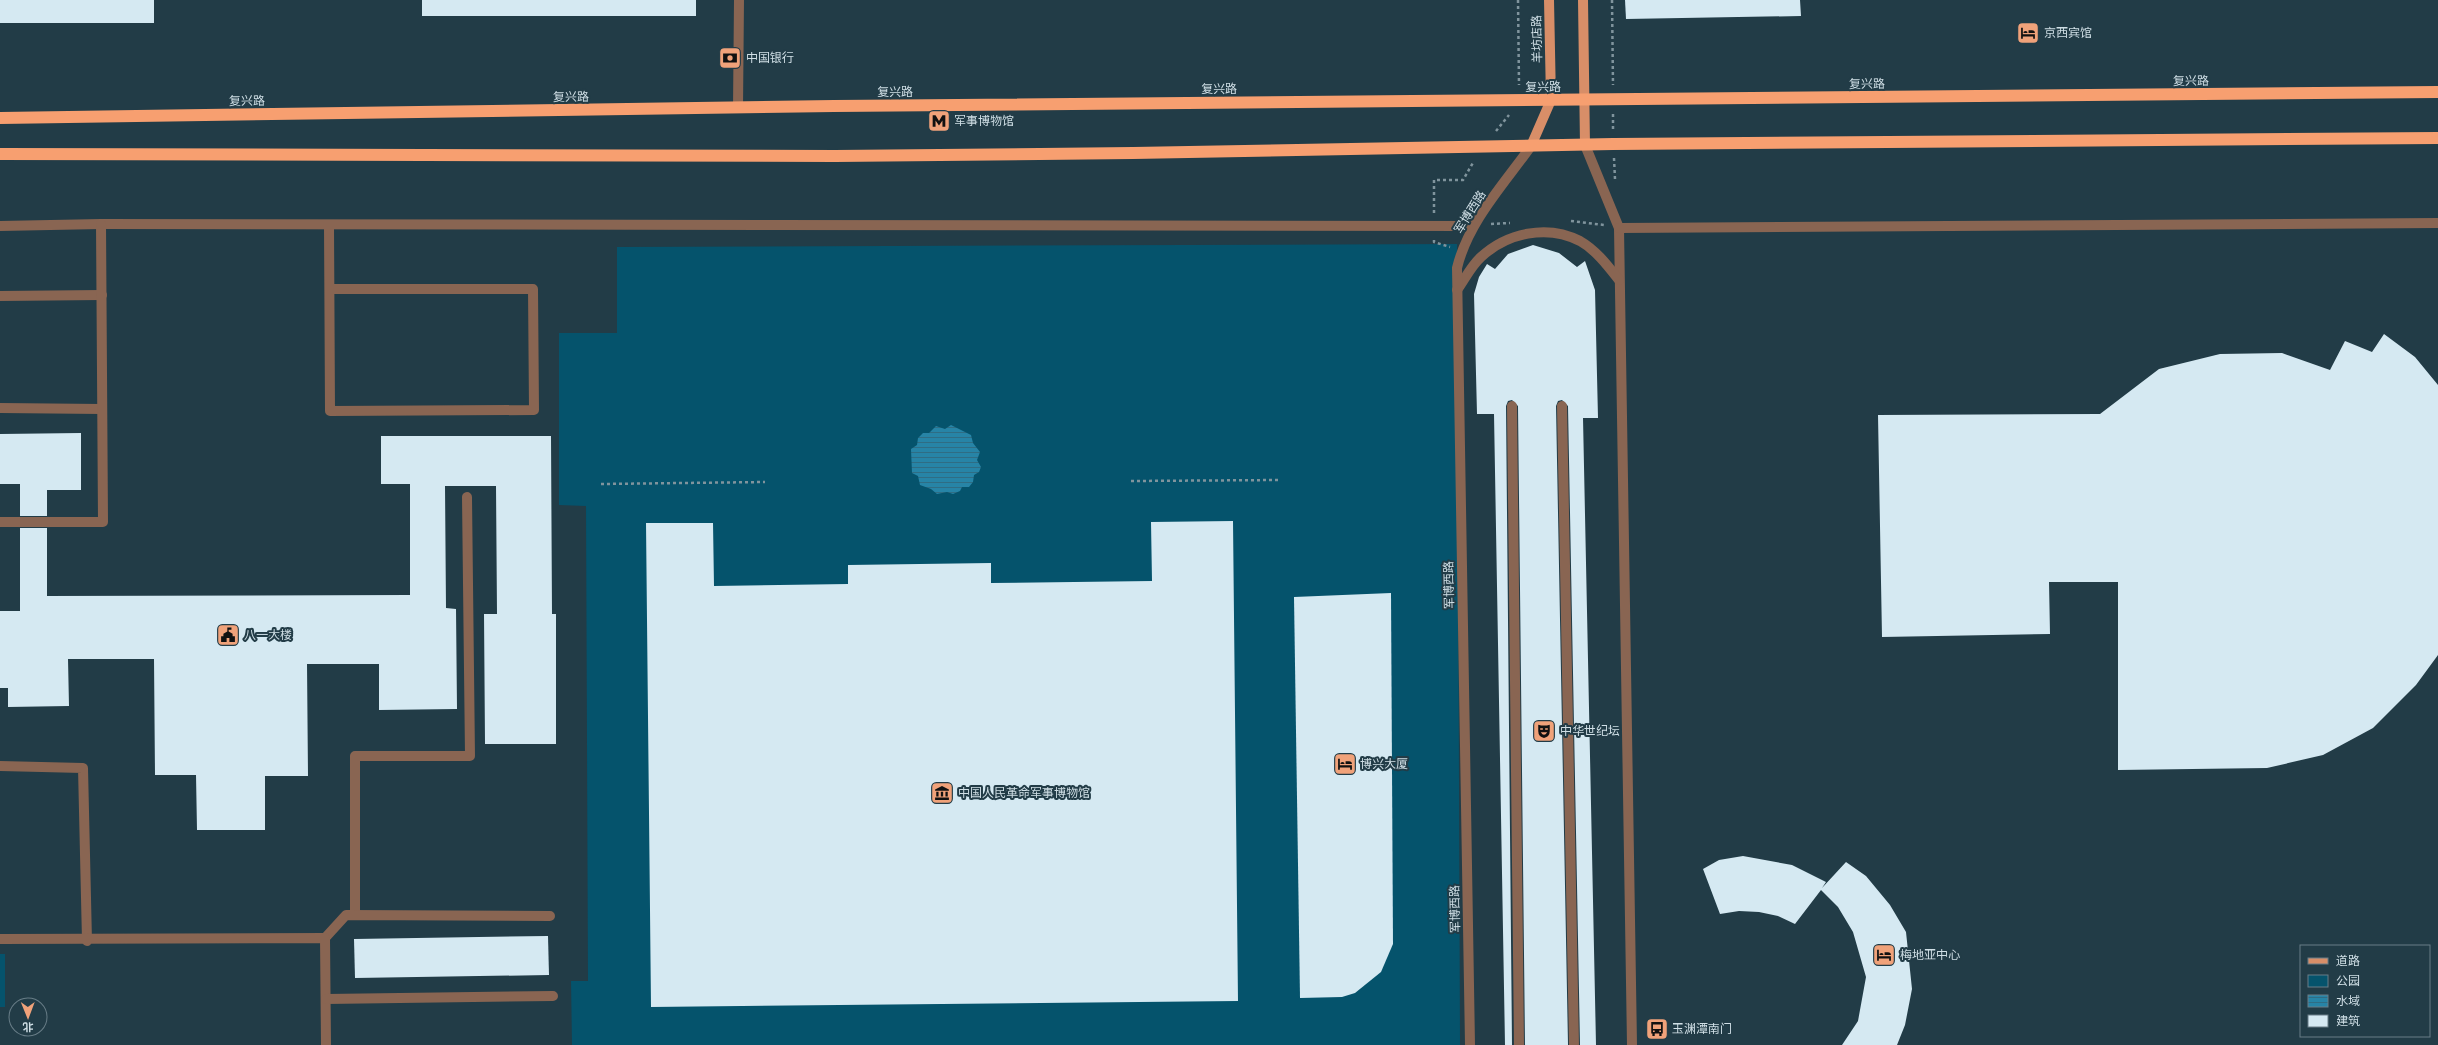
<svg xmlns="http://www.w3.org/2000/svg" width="2438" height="1045" viewBox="0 0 2438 1045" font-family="Arial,'Noto Sans SC',sans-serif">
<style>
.green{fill:#05536c}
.water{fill:url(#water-rules)}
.building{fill:#d5e9f2}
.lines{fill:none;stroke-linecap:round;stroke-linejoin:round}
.path{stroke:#80949d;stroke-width:2.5;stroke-dasharray:3 3;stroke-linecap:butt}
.minor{stroke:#896552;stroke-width:10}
.major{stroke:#d88e68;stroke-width:10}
.highway{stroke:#f79f70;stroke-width:12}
.labels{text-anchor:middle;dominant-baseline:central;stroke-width:4;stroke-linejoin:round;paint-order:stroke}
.poi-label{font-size:12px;fill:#d0dfe6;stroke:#223c47;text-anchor:start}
.street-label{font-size:12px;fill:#d0dfe6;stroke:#223c47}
</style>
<defs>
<pattern id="water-rules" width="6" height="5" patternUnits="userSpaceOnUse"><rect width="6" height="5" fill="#2784a6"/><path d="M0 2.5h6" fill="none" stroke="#2f6d84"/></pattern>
</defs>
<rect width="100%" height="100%" fill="#223c47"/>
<g class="green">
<path d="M1457 244 1460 1045H572L571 981H588L586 506 559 505V333H617V247Z"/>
<rect x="0" y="954" width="5" height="53"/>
</g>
<path class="water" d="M951 425 971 435 973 443 980 452 977 460 981 467 979 472 974 475 973 482 969 487H962L960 491 953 494 947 492 937 494 931 489 920 485 918 476 912 473 911 449 917 445 918 438 923 433H929L936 426 945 429Z"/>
<g class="building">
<rect x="0" y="0" width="154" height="23"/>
<rect x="422" y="0" width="274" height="16"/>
<path d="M1625 0H1800L1801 16 1626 19Z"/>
<path d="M1533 245 1559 253 1577 267 1585 261 1595 290 1598 418H1583L1596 1045H1580L1568 406 1562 400 1558 401 1556 406 1568 1045H1525L1518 406 1512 400 1508 401 1506 406 1512 1045H1505L1494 414H1477L1474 294 1479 277 1487 264 1495 269 1508 254Z"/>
<path d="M2384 334 2415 357 2438 385V655L2416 685 2373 728 2323 755 2267 768 2118 770V582H2049L2050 634 1882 637 1878 415 2100 414 2159 369 2220 354 2282 353 2330 370 2345 341 2372 352Z"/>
<path d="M81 433V490H47V516H20V484H0V434Z"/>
<path d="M381 436H551L552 614H556V744H485L484 614H497L496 486H445L446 608 456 609 457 709 379 710V664H307L308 776H265V830H197L196 775H155L154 659H68L69 706 8 707V688H0V611H20V528H47V596L410 595V484H381Z"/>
<path d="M1233 521 1238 1001 651 1007 646 523H713L714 586 848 584V565L991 563V583L1152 581 1151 522Z"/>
<path d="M1391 593 1393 944 1381 972 1355 993 1342 997 1300 998 1294 597Z"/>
<path d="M1743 856 1792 865 1826 882 1822 888 1846 862 1866 876 1890 905 1906 932 1912 989 1905 1025 1897 1045H1842L1858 1021 1866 977 1853 932 1838 907 1821 890 1795 924 1778 916 1759 912 1739 911 1720 914 1703 869 1719 860Z"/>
<path d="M548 936 549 975 355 978 354 939Z"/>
</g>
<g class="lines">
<g class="path">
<path d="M1518 0 1519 85"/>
<path d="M1612 0 1613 85"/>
<path d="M1613 129V114"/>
<path d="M1496 131 1509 115"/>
<path d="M1614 158 1615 179"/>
<path d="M1434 213V180H1463L1474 161"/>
<path d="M1571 221 1604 225"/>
<path d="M1491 224 1510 223"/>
<path d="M1434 240V242L1450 247"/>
<path d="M1131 481 1281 480"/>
<path d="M601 484 765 482"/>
</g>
<g class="minor">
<path d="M738 108 739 0"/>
<path d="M1585 145 1619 228 1632 1045"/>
<path d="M329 225 330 411 534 410 533 289H331"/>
<path d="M0 226 101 224 1473 226"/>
<path d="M1619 228 2438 223"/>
<path d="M1457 290C1465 279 1471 266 1481 257 1507 233 1547 224 1580 241 1596 250 1608 266 1619 280"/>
<path d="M0 296 102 295"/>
<path d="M1512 406 1519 1045"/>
<path d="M1562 406 1574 1045"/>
<path d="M0 408 102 409"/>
<path d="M0 522H103L101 224"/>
<path d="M0 766 83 768 87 941"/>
<path d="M355 915V756H470L467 497"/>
<path d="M325 938 346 915 550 916"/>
<path d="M0 939 325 938 326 1045"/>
<path d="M326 999 553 996"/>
<path d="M1470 1045 1457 268C1468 222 1504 184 1531 146"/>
</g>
<g class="major">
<path d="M1583 0 1585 145"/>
<path d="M1531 146 1551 100 1549 0"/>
</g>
<g class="highway">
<path d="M0 118 834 106 2438 92"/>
<path d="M0 154 835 156 1133 153 1613 144 2438 138"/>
</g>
</g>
<defs>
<g id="hotel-square" transform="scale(1.15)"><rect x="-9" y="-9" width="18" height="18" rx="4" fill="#f0a27a" stroke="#223c47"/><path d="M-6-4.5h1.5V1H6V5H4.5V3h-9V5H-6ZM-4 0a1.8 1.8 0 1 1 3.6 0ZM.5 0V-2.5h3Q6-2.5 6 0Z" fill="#111"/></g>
<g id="bank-square" transform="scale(1.15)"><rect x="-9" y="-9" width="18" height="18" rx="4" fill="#f0a27a" stroke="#223c47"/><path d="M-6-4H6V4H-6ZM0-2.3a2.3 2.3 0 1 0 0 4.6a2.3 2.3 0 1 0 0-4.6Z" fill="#111"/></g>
<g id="metro-square" transform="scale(1.15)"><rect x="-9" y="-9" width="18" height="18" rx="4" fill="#f0a27a" stroke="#223c47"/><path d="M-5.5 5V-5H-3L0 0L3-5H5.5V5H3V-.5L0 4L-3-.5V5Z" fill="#111"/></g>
<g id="civic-square" transform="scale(1.15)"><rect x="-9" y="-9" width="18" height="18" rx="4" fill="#f0a27a" stroke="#223c47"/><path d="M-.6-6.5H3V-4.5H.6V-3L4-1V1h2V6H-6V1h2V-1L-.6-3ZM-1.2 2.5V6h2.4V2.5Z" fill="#111"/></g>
<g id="theatre-square" transform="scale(1.15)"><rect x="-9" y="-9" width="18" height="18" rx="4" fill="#f0a27a" stroke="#223c47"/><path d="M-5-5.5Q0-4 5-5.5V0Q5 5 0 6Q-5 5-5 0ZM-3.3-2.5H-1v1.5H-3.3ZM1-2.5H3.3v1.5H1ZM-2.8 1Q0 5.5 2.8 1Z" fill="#111"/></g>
<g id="museum-square" transform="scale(1.15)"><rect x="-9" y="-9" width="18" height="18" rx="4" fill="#f0a27a" stroke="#223c47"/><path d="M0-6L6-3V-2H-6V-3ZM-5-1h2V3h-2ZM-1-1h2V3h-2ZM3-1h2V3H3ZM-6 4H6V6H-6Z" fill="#111"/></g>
<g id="bus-square" transform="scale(1.15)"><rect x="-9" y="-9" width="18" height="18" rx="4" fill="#f0a27a" stroke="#223c47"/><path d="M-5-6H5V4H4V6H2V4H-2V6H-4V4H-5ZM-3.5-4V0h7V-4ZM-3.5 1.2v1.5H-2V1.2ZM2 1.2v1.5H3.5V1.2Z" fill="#111"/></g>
</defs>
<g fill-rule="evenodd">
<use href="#hotel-square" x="2028" y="33"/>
<use href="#bank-square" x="730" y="58"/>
<use href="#metro-square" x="939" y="121"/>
<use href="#civic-square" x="228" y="635"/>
<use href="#theatre-square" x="1544" y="731"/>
<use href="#hotel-square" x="1345" y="764"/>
<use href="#museum-square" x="942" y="793"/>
<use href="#hotel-square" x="1884" y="955"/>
<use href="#bus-square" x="1657" y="1029"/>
</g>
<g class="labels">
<g class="poi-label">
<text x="2044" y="33">京西宾馆</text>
<text x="746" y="58">中国银行</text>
<text x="954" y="121">军事博物馆</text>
<text x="244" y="635">八一大楼</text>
<text x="1560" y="731">中华世纪坛</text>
<text x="1360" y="764">博兴大厦</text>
<text x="958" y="793">中国人民革命军事博物馆</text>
<text x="1900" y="955">梅地亚中心</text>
<text x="1672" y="1029">玉渊潭南门</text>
</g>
<g class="street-label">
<text transform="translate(1537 39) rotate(-91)">羊坊店路</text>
<text transform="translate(2191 81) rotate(-1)">复兴路</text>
<text transform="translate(1867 84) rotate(-1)">复兴路</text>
<text x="1543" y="87">复兴路</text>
<text x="1219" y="89">复兴路</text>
<text x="895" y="92">复兴路</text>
<text transform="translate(571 97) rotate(-1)">复兴路</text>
<text transform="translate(247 101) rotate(-1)">复兴路</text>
<text transform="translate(1470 212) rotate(-58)">军博西路</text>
<text transform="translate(1449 585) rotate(-91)">军博西路</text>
<text transform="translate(1455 909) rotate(-91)">军博西路</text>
</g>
</g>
<rect x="2300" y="945" width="130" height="92" fill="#223c47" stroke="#687d87"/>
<rect x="2308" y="958" width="20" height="6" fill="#d88e68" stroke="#687d87"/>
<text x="2336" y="965" font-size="12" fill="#d0dfe6">道路</text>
<rect x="2308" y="975" width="20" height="12" fill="#05536c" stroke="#687d87"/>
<text x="2336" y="985" font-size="12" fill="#d0dfe6">公园</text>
<rect x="2308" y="995" width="20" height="12" fill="url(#water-rules)" stroke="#687d87"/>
<text x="2336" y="1005" font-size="12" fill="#d0dfe6">水域</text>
<rect x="2308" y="1015" width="20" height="12" fill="#d5e9f2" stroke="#687d87"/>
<text x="2336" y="1025" font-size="12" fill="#d0dfe6">建筑</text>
<g transform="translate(28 1017) rotate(179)"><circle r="19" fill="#223c47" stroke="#687d87"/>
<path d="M0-3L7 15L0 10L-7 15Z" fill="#f0a27a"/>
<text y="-6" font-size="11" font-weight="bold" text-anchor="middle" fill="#d0dfe6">北</text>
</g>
</svg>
